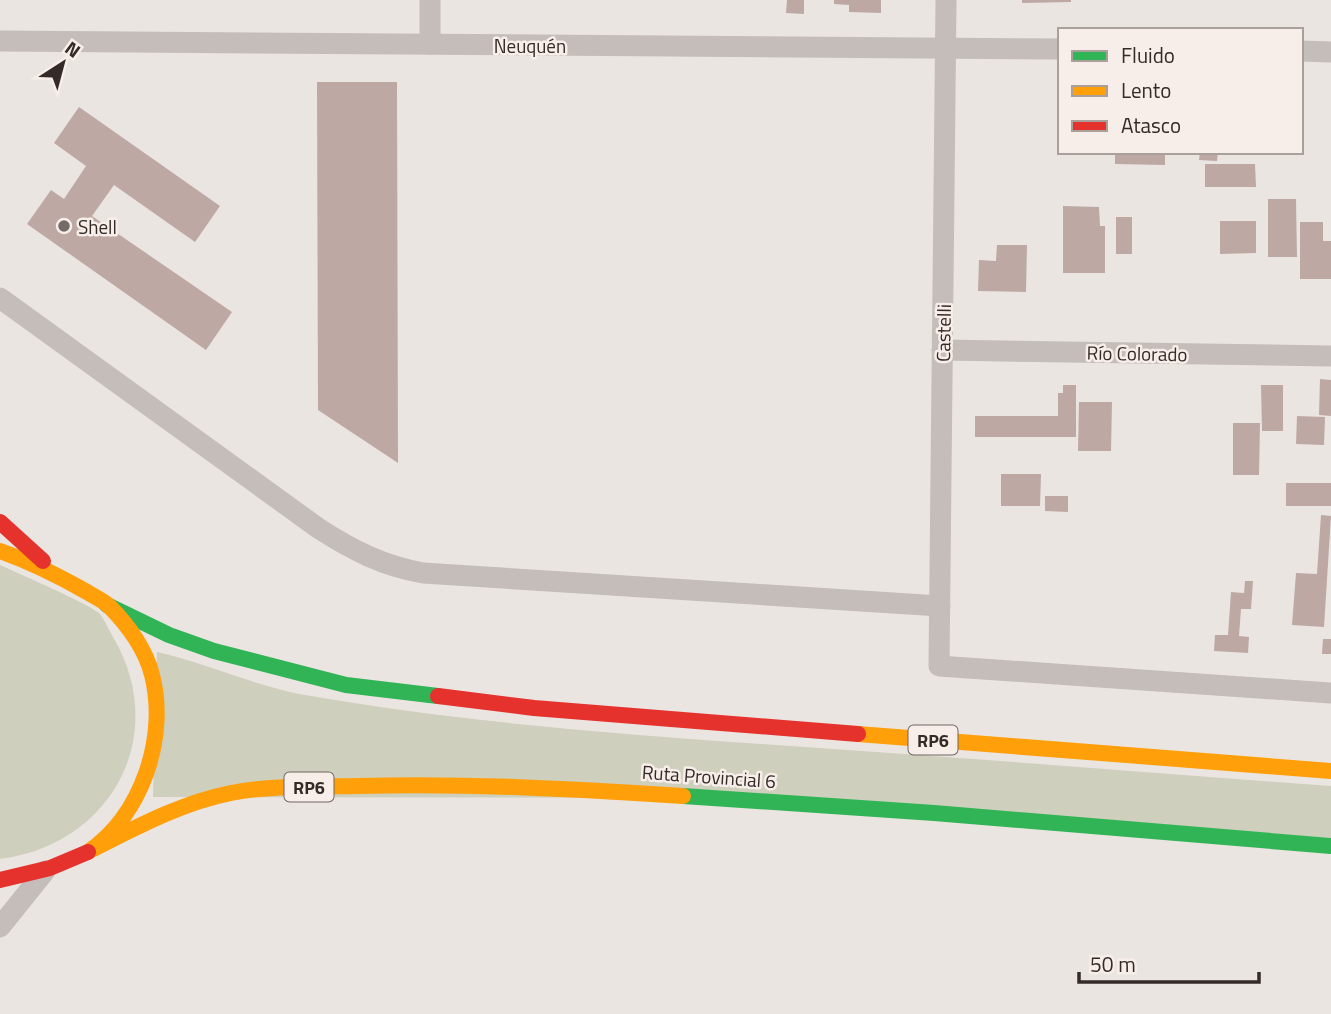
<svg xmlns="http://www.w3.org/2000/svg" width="1331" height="1014" viewBox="0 0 1331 1014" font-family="'Titillium Web',sans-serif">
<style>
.green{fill:#cecfbc}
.building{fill:#bda8a4}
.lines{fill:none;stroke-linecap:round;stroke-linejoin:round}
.street{stroke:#c4bdba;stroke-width:21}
.fast{stroke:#30b455;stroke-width:16}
.slow{stroke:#ff9f0a;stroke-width:16}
.jam{stroke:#e5322d;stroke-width:16}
.poi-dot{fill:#746c69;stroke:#f7eee9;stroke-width:2.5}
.labels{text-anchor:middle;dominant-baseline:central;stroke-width:5;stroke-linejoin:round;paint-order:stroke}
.shield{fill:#f7eee9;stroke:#6e6663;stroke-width:2}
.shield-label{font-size:18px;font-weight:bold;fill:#342b29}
.street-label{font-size:19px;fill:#342b29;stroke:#f7eee9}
.poi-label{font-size:19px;fill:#342b29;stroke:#f7eee9;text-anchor:start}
</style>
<rect width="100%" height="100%" fill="#ebe5e1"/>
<g class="green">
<path d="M0 565C17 573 92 605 100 614 105 621 109 630 113 637 171 735 111 845 0 859Z"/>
<path d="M157 652C207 663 254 686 305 695 466 723 628 735 791 746 971 758 1151 773 1331 786V838L791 798 153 797Z"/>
</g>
<g class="building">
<path d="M787 0H804V14L786 13Z"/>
<path d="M834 0H881V13L849 12V5L834 4Z"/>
<path d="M1022 0H1071V2L1022 3Z"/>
<path d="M317 82H397L398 463 318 410Z"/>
<path d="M79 107 220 206 195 242 114 185 92 216 232 312 206 350 27 224 51 190 64 199 86 166 54 143Z"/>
<path d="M1115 152H1165V165L1115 164Z"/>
<path d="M1200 152H1218L1217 161 1199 160Z"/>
<path d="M1205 164H1255L1256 187H1205Z"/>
<path d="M1268 199H1296L1297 257H1268Z"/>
<path d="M1063 206 1099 207 1100 226H1105V273H1063Z"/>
<rect x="1116" y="217" width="16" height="37"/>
<path d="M1220 221H1256V253L1220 254Z"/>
<path d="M1300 222H1323V241H1331V279H1300Z"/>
<path d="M997 245H1027L1026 292 978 291 979 260 996 261Z"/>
<path d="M1320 379 1331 380V416L1319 415Z"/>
<path d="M1063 385H1076V437H975V416H1058V393H1063Z"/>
<path d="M1261 385H1283V431H1262Z"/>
<path d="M1079 402H1112L1111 451H1078Z"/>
<path d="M1297 416 1325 417 1324 445 1296 444Z"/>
<path d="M1233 423H1260L1259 475H1233Z"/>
<path d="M1001 474H1041L1040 506H1001Z"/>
<rect x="1286" y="483" width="45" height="23"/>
<path d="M1045 496H1068V512L1045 511Z"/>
<path d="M1321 515 1331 516 1324 627 1292 625 1296 573 1317 574Z"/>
<path d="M1245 581H1253L1251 609H1241L1239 636 1249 637 1248 653 1214 651 1215 635H1228L1231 592 1244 593Z"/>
<path d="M1323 639H1331V654H1322Z"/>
</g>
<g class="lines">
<g class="street">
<path d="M946 0 939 666 1331 693"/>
<path d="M0 41 1060 49"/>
<path d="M430 44V0"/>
<path d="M1301 51 1331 52"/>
<path d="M0 298 318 528C352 550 383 566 423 573L940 606"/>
<path d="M942 350 1331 356"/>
<path d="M0 927 45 871"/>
</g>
<g class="fast">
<path d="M107 605 169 635 214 651 346 685 438 696"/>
<path d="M683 796 934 813 1331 846"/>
</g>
<g class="slow">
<path d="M0 551C31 562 59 576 87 592 95 597 103 600 110 607 128 625 146 650 152 675 168 737 142 815 88 852"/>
<path d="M858 734 1331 771"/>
<path d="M93 849C137 827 181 803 231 793 272 785 316 787 358 786 467 783 574 789 683 796"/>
</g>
<g class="jam">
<path d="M0 522 43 561"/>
<path d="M438 696 534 708 858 734"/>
<path d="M0 880 50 868 88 852"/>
</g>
</g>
<circle class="poi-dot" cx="64" cy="226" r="7"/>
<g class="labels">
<g class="shield">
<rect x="908.5" y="725.5" width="49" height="29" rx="5"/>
<rect x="284.5" y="772.5" width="49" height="29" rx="5"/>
</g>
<g class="shield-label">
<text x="933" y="740">RP6</text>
<text x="309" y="787">RP6</text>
</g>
<g class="street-label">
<text x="530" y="45">Neuquén</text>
<text transform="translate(943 333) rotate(-89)">Castelli</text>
<text transform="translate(1137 353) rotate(1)">Río Colorado</text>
<text transform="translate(709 776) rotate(4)">Ruta Provincial 6</text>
</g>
<g class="poi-label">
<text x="78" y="226">Shell</text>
</g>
</g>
<rect x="1058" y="28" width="245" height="126" fill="#f7eee9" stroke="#a9a09c" stroke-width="2"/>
<rect x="1072" y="51" width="35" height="10" fill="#30b455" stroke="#a9a09c" stroke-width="2"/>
<text x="1121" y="63" font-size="21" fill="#342b29">Fluido</text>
<rect x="1072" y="86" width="35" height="10" fill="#ff9f0a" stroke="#a9a09c" stroke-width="2"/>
<text x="1121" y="98" font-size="21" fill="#342b29">Lento</text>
<rect x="1072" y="121" width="35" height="10" fill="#e5322d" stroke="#a9a09c" stroke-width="2"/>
<text x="1121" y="133" font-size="21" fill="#342b29">Atasco</text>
<g transform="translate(63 63) rotate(36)" stroke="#f7eee9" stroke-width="5" paint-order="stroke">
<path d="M0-5L12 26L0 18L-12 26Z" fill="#342b29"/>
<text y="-10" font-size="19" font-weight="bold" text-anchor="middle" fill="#342b29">N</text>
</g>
<path d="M1079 972v10h180v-10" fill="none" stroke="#342b29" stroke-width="3.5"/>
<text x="1090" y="972" font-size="21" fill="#342b29" stroke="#f7eee9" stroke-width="5" paint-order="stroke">50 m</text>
</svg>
